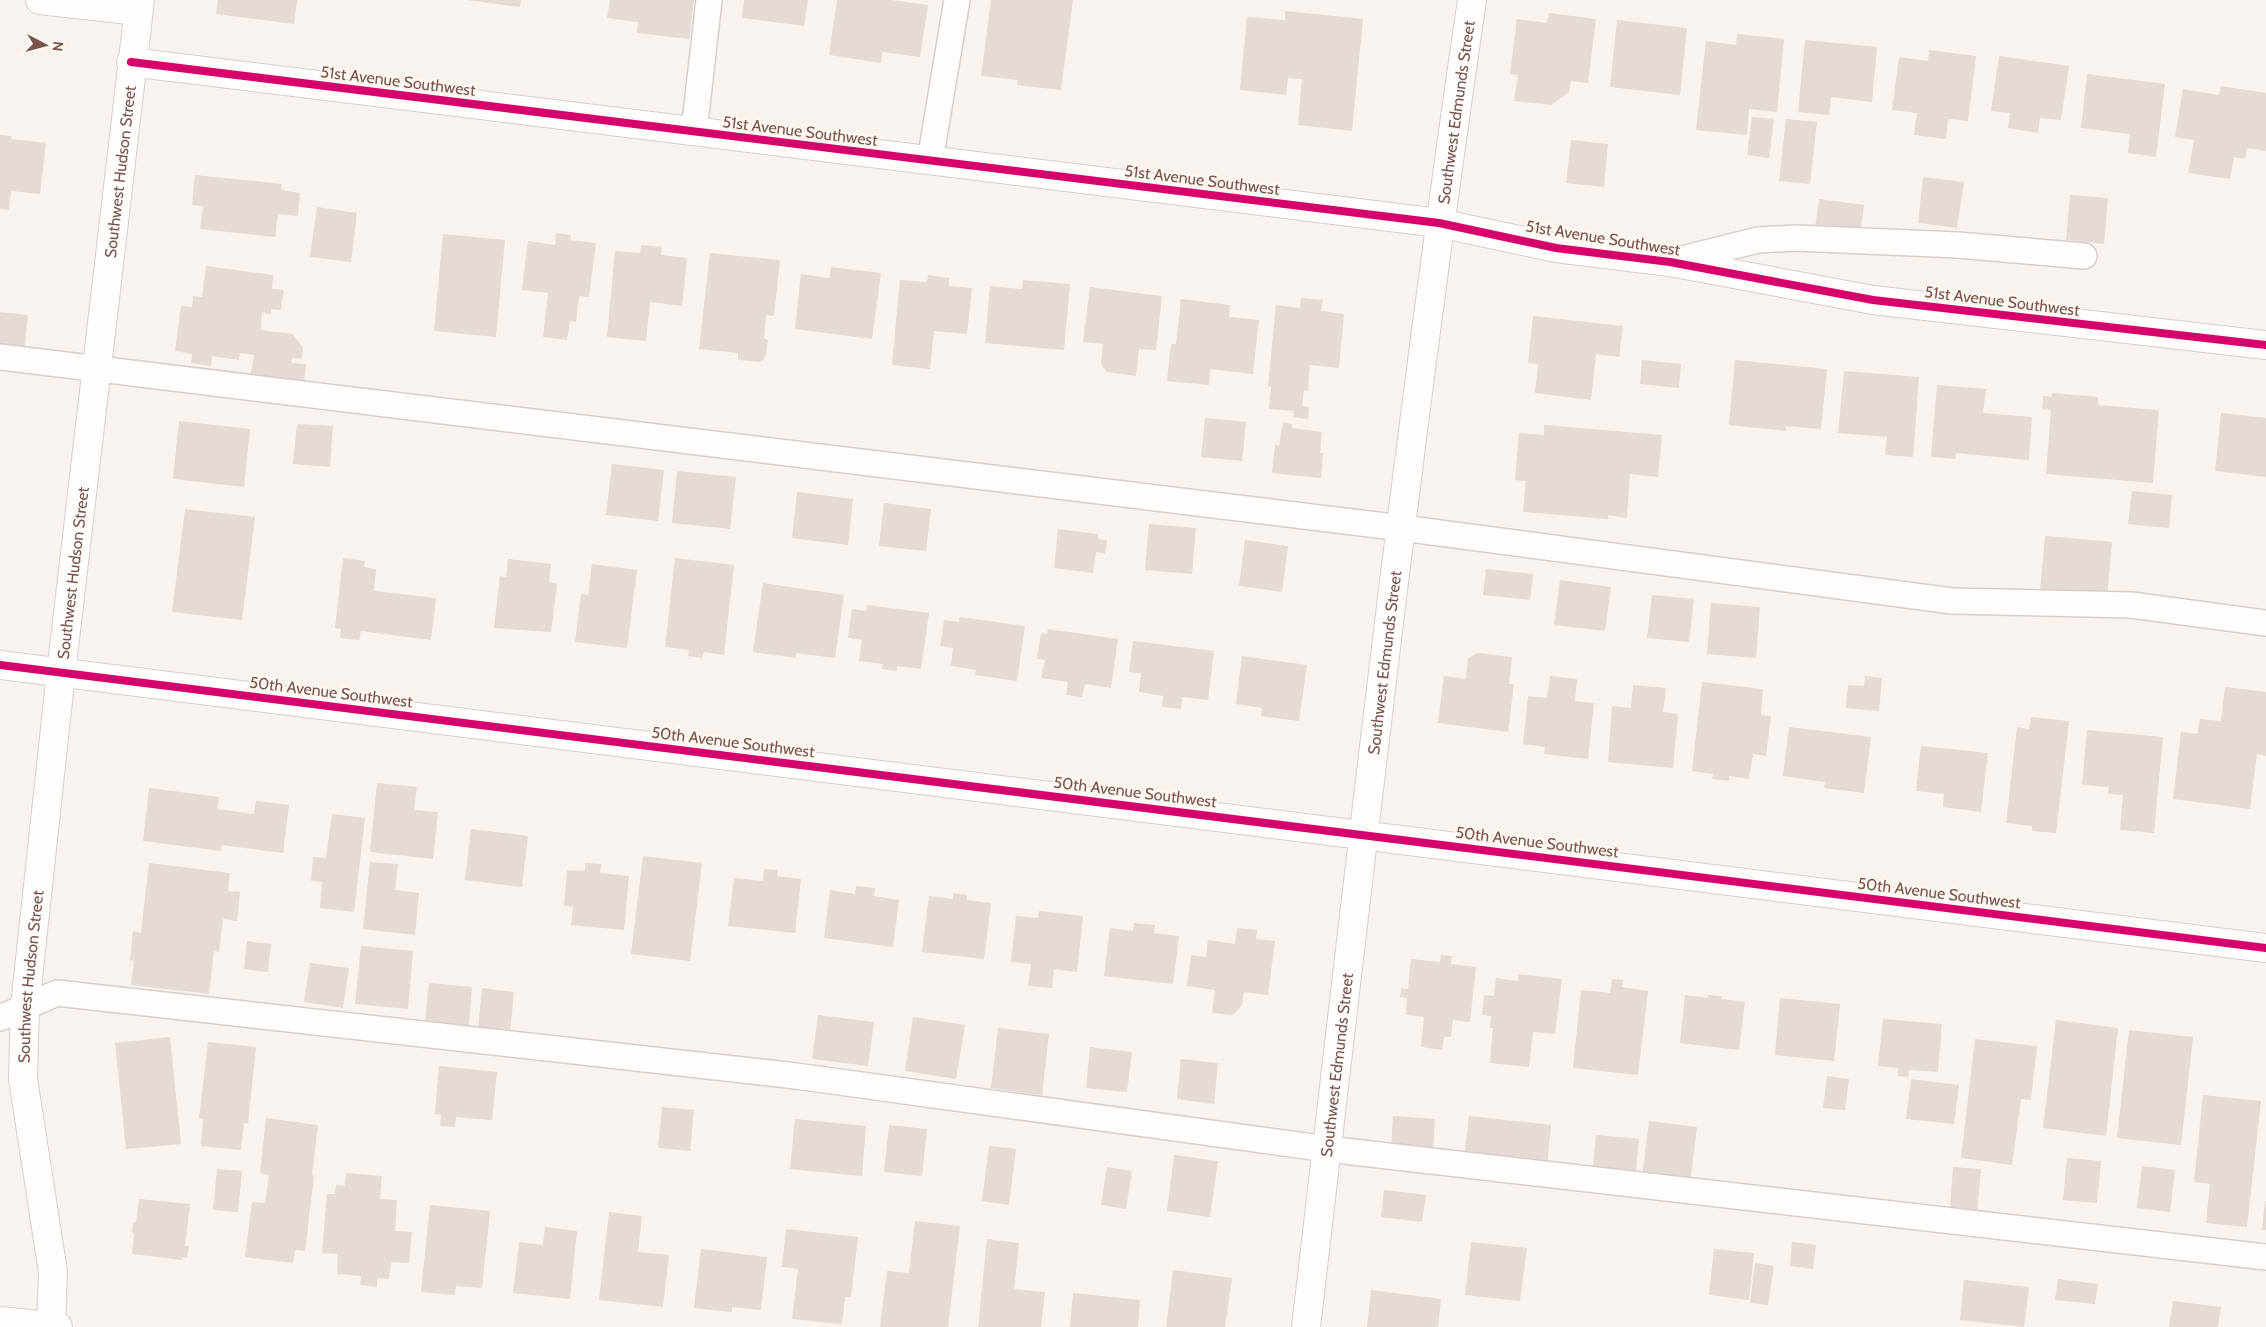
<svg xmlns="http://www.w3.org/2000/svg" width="2266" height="1327" viewBox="0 0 2266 1327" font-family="Cabin,sans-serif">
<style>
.building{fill:#e5dad5}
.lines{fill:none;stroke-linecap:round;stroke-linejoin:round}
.service-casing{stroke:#d7ceca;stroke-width:28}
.minor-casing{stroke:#d7ceca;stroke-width:30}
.tertiary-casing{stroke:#d7ceca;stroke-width:30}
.service{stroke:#fefdfc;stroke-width:25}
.minor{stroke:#fefdfc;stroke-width:28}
.tertiary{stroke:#fefdfc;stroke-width:28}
.cycleway-casing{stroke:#fff7f0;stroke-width:11}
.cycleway{stroke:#d6006c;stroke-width:8}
.labels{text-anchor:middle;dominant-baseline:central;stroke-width:4.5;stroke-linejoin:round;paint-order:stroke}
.street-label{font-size:16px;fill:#77554d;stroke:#fff7f0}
</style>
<rect width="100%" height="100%" fill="#f8f3ee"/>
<g class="building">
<path d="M218 0H297L294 24 216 14Z"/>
<path d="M467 0H521L520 7Z"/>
<path d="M610 0H694L689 39 637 33 638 22 607 18Z"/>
<path d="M744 0H808L804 26 742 18Z"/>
<path d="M837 0H891L928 5 920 57 882 52 881 63 829 55Z"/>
<path d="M991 0H1073L1061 90 1017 85 1018 80 981 76Z"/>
<path d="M1285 11 1363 19 1352 131 1298 125 1302 79 1288 78 1286 95 1240 90 1247 17 1285 20Z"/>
<path d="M1549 13 1596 19 1588 83 1571 81 1569 92 1551 105 1514 101 1518 75 1510 74 1517 19 1547 23Z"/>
<path d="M1617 20 1687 28 1680 95 1610 87Z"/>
<path d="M1737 34 1784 39 1777 112 1749 109 1747 135 1696 130 1706 41 1736 45Z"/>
<path d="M1805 40 1877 47 1872 102 1831 97 1829 115 1798 112Z"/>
<path d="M1929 50 1976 56 1968 121 1948 119 1946 139 1914 135 1917 113 1892 110 1899 57 1928 61Z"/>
<path d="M1999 56 2069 66 2061 120 2040 118 2038 133 2008 128 2010 113 1991 111Z"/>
<path d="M2087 74 2165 84 2156 157 2128 153 2130 134 2081 128Z"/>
<path d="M2221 86 2266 93V151L2247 148 2245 159 2234 157 2230 179 2188 173 2194 140 2175 137 2183 89 2219 95Z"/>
<path d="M1752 117 1774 119 1769 158 1747 155Z"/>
<path d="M1786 119 1817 122 1810 184 1779 181Z"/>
<path d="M0 135 12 136 11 139 46 143 40 194 11 191 9 210 0 209Z"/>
<path d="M1571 140 1608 144 1604 187 1566 183Z"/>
<path d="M195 175 282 184 281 190 300 193 298 216 278 214 275 237 200 229 203 206 192 205Z"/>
<path d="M1923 177 1964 182 1957 228 1918 223Z"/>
<path d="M2070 195 2108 198 2104 244 2066 240Z"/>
<path d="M1819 199 1864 205 1860 234 1815 228Z"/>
<path d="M317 207 357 213 351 262 310 257Z"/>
<path d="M556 233 571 235 570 240 596 243 589 297 579 296 576 322 570 321 567 340 543 337 548 293 522 290 528 241 555 245Z"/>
<path d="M443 234 505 240 496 337 434 331Z"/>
<path d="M641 245 662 247 661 255 687 258 682 306 650 302 646 341 607 337 615 251 640 253Z"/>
<path d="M710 253 780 260 774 316 766 315 764 338 768 340 766 355 761 362 738 360V353L699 349Z"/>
<path d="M206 266 273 275 272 289 284 290 281 310 271 309V314L262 312 261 330 292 334 303 347 302 359 292 358 291 363 306 364 304 383 250 379 254 355 240 353 239 360 212 356 211 366 191 363 192 354 175 351 181 306 192 307 193 296 202 297Z"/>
<path d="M831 267 881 273 872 339 795 329 801 274 829 278Z"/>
<path d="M928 275 949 278V286L972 288 967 334 934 331 930 369 892 365 900 280 927 282Z"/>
<path d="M1023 280 1070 284 1064 350 985 343 990 286 1022 289Z"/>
<path d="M1090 287 1162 296 1156 350 1139 349 1136 376 1107 372 1101 364 1103 344 1083 342Z"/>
<path d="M1301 298 1323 300 1321 311 1344 314 1339 368 1310 365 1308 391 1304 390 1302 406 1309 407 1308 419 1293 417 1294 411 1269 409 1271 387H1268L1276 305 1300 308Z"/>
<path d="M1181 299 1230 305 1229 317 1259 320 1253 374 1210 369 1209 385 1167 381 1171 344H1176Z"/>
<path d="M0 312 28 315 24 352 0 350Z"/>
<path d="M1533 316 1623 326 1619 357 1596 354 1591 400 1535 393 1538 364 1528 363Z"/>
<path d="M1642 360 1681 364 1679 388 1640 384Z"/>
<path d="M1735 360 1827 369 1821 429 1786 426V431L1729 425Z"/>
<path d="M1844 371 1919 377 1913 457 1885 455 1887 437 1838 433Z"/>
<path d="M1937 385 1986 389 1983 413 2032 417 2029 460 1956 453 1955 459 1931 457Z"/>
<path d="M2052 393 2098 397V405L2159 410 2153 483 2046 474 2051 410 2042 409 2043 396 2052 397Z"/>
<path d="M2221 413 2266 418V477L2215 471Z"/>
<path d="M1205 418 1246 422 1242 461 1201 457Z"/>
<path d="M179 421 250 429 244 487 173 479Z"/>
<path d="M1283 422 1292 424V428L1322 432 1320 453H1323L1321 478 1272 473 1275 445 1279 446Z"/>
<path d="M297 424 333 426 330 467 293 464Z"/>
<path d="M1544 425 1662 435 1658 477 1630 474 1627 518 1608 515V519L1523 512 1526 481 1515 480 1519 433 1544 435Z"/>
<path d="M612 464 664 470 658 521 606 515Z"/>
<path d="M677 471 736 477 730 529 672 523Z"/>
<path d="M2132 491 2172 495 2169 528 2128 524Z"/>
<path d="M797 492 853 499 848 545 792 538Z"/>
<path d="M884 503 931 509 926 551 879 546Z"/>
<path d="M185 509 255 517 242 620 172 612Z"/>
<path d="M1149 524 1196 528 1192 574 1145 570Z"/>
<path d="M1058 529 1098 534V539L1107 540 1105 554 1096 552 1093 573 1054 568Z"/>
<path d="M2045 536 2112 542 2107 597 2040 591Z"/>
<path d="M1245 540 1288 546 1282 592 1239 586Z"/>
<path d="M343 558 365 561 364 567 376 569 374 591 436 598 431 640 361 631 359 640 340 638 341 629 335 628Z"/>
<path d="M675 558 734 565 724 655 704 652 702 658 688 656 689 650 665 647Z"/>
<path d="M508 559 551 564 549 582 557 584 551 632 494 628 500 576 506 577Z"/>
<path d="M592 564 637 570 627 648 575 642 581 594 588 595Z"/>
<path d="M1486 569 1533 574 1530 600 1483 595Z"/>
<path d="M1560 580 1611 587 1605 631 1554 625Z"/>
<path d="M763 583 844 595 835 658 796 653V658L753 652Z"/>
<path d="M1652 595 1694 599 1689 642 1647 638Z"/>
<path d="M1711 603 1760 607 1756 658 1707 654Z"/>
<path d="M867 605 929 613 921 669 897 666V671L881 669 883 664 859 661 862 640 848 638 852 609 866 611Z"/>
<path d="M960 617 1025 626 1017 681 975 675 976 670 951 666 953 648 940 646 944 620 959 622Z"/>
<path d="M1048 629 1118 639 1111 688 1085 684 1082 697 1066 695 1068 682 1041 678 1045 660 1037 659 1041 633 1047 634Z"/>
<path d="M1133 641 1214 651 1208 700 1182 697 1181 709 1162 707 1163 696 1139 692 1141 673 1129 672Z"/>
<path d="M1478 653 1512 657 1509 684H1514L1508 732 1438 723 1444 676 1466 679 1468 658Z"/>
<path d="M1242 656 1307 665 1299 721 1261 716 1262 708 1236 704Z"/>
<path d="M1550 676 1577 679 1575 701 1594 703 1588 759 1544 754 1545 747 1523 744 1528 696 1547 698Z"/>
<path d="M1865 676 1882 678 1879 711 1846 708 1848 685 1864 686Z"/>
<path d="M1702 682 1763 689 1761 715 1771 716 1766 756 1753 754 1749 779 1729 776V781L1712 779 1713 774 1692 771Z"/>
<path d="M1633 685 1666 688 1663 712 1678 714 1673 768 1608 762 1612 706 1631 708Z"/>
<path d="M2225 687 2266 692V756L2257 754 2250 809 2173 799 2181 732 2197 734 2200 719 2221 721Z"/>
<path d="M2031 717 2069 721 2056 833 2032 831V826L2006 823 2017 727 2029 729Z"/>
<path d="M1789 727 1871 737 1864 793 1824 788 1825 782 1783 776Z"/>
<path d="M2087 730 2163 737 2154 833 2120 830 2123 795 2108 794 2109 787 2082 785Z"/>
<path d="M1921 746 1988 753 1981 812 1943 807 1944 794 1916 791Z"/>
<path d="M377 783 417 787 414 810 438 812 433 859 370 852Z"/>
<path d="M149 788 219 797 217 809 254 814 256 801 289 805 283 853 222 845 221 851 143 841Z"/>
<path d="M332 814 365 818 354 912 320 908 322 882 311 881 313 857 326 858Z"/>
<path d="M471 829 528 836 522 887 465 880Z"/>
<path d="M643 856 702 863 690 961 631 954Z"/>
<path d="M370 862 398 864 395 890 419 893 415 935 363 929Z"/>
<path d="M149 863 230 873 228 891 240 892 237 921 223 919 219 952 214 951 209 994 131 985 134 961 130 960 133 931 141 933Z"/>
<path d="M585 863 601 864 600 873 629 876 624 930 571 925 573 907 564 906 567 870 585 871Z"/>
<path d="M764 869 778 870 777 876 801 879 795 933 728 926 734 878 763 881Z"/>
<path d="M856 886 875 888 874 896 899 900 893 947 824 938 830 890 855 894Z"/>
<path d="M953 893 967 895V900L991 903 984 959 922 952 929 896 953 899Z"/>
<path d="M1039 911 1083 916 1077 972 1054 969 1052 988 1028 986 1031 964 1011 962 1016 916 1038 918Z"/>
<path d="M1134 923 1155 925 1154 933 1179 936 1173 984 1104 976 1110 928 1133 931Z"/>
<path d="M1237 928 1257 930 1256 939 1275 941 1268 995 1244 992 1242 1005 1233 1015 1212 1013 1215 990 1187 986 1191 955 1206 957 1208 940 1235 944Z"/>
<path d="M247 941 271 944 268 972 244 969Z"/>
<path d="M361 946 413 951 408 1009 355 1004Z"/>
<path d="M1441 955 1452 956 1451 964 1476 967 1470 1022 1453 1020 1451 1037H1444L1442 1050 1421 1047 1424 1017 1406 1015 1407 998 1400 997 1401 988 1408 989 1411 959 1440 962Z"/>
<path d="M310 963 349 968 343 1008 304 1002Z"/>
<path d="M1518 974 1562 979 1555 1034 1533 1032 1529 1067 1490 1063 1493 1028H1490L1491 1016 1482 1015 1484 995 1494 996 1496 978 1518 981Z"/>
<path d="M1612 979 1623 980 1622 987 1648 991 1638 1075 1573 1068 1581 990 1610 993Z"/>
<path d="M429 983 472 987 469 1026 425 1022Z"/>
<path d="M482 988 514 992 510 1033 478 1029Z"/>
<path d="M1685 995 1708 998V995L1722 996 1721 999 1745 1002 1739 1050 1680 1043Z"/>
<path d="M1780 998 1840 1004 1834 1061 1775 1055Z"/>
<path d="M818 1015 874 1022 868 1066 812 1059Z"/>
<path d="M913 1017 965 1025 956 1079 905 1071Z"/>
<path d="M1883 1019 1942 1024 1938 1072 1909 1070 1908 1077 1898 1076V1068L1878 1066Z"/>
<path d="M2056 1020 2118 1028 2106 1136 2043 1128Z"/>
<path d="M998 1028 1049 1034 1042 1095 991 1088Z"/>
<path d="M2129 1030 2193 1037 2181 1145 2117 1138Z"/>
<path d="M170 1037 181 1144 126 1149 115 1043Z"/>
<path d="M1975 1039 2037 1046 2031 1100 2021 1099 2012 1165 1961 1158Z"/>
<path d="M208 1042 256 1047 248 1124 244 1123 241 1150 201 1146 203 1119 199 1118Z"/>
<path d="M1090 1047 1132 1052 1127 1092 1086 1088Z"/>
<path d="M1181 1059 1218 1063 1214 1104 1177 1099Z"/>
<path d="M439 1066 497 1072 492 1120 456 1117 455 1127 440 1126 441 1115 435 1114Z"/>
<path d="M1827 1076 1849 1079 1845 1110 1823 1108Z"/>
<path d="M1911 1079 1959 1085 1954 1124 1906 1119Z"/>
<path d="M2203 1095 2261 1101 2247 1227 2206 1223 2210 1184 2194 1182Z"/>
<path d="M662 1107 694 1110 690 1151 658 1148Z"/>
<path d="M1393 1116 1435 1119 1433 1152 1391 1150Z"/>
<path d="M1469 1116 1551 1125 1547 1168 1464 1159Z"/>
<path d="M266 1118 318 1125 312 1175 314 1176 305 1251 295 1250 293 1263 245 1257 252 1202 265 1203 269 1175 260 1173Z"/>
<path d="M795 1119 866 1126 862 1176 790 1169Z"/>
<path d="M1649 1121 1697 1127 1690 1183 1642 1178Z"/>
<path d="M889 1125 927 1129 922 1176 884 1172Z"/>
<path d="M1596 1135 1639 1139 1635 1181 1592 1176Z"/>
<path d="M989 1146 1016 1149 1009 1205 982 1201Z"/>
<path d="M1174 1155 1218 1161 1210 1217 1167 1211Z"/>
<path d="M2067 1158 2101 1161 2097 1203 2063 1200Z"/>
<path d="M2142 1166 2175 1170 2170 1212 2137 1208Z"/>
<path d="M1107 1167 1132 1171 1126 1209 1101 1205Z"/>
<path d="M1953 1167 1981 1169 1977 1212 1950 1209Z"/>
<path d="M217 1169 242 1171 238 1212 213 1210Z"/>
<path d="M346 1173 382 1176 380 1199 397 1200 395 1231 412 1232 409 1263 391 1262 389 1279 377 1278V1287L360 1285 361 1276 337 1274 338 1254 322 1253 327 1194H335L336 1185 345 1186Z"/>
<path d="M1384 1190 1426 1195 1422 1222 1381 1217Z"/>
<path d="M139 1199 190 1204 185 1246H189L187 1258 183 1257 182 1260 132 1254 134 1233H132L133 1222H136Z"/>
<path d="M2265 1201H2266V1230H2262Z"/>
<path d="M430 1205 490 1211 482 1288 456 1286 455 1295 421 1292Z"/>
<path d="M609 1212 642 1216 638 1252 669 1255 663 1307 599 1300Z"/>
<path d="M915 1221 960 1226 948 1327H880L887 1271 909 1273Z"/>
<path d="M545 1227 577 1231 570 1299 513 1293 519 1242 543 1245Z"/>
<path d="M786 1229 858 1237 851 1297H845L842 1324 792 1319 798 1269 782 1267Z"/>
<path d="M987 1239 1019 1243 1014 1289 1045 1292 1041 1327H978Z"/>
<path d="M1471 1242 1527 1248 1520 1301 1465 1295Z"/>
<path d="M1792 1242 1816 1245 1813 1269 1790 1266Z"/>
<path d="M701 1249 767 1257 761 1310 732 1307V1312L694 1308Z"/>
<path d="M1714 1249 1754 1253 1749 1300 1709 1295Z"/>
<path d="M1755 1263 1774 1266 1768 1305 1750 1303Z"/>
<path d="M1173 1270 1232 1278 1225 1327H1166Z"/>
<path d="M2058 1279 2098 1284 2095 1304 2055 1300Z"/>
<path d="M1964 1280 2029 1287 2024 1327 1960 1320Z"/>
<path d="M1371 1290 1441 1299 1438 1327H1367Z"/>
<path d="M1073 1293 1140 1300 1138 1327H1070Z"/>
<path d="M2173 1301 2221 1307 2218 1327H2169Z"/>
</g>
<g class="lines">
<g class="service-casing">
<g id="service">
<path d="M694 132 709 0"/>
<path d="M930 161 957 0"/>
<path d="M1670 262 1758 240 1796 238 1958 245 2084 256"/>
<path d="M0 357 1402 528 1952 601 2131 605 2266 623"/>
<path d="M0 1018 57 993 796 1076 1327 1149 2266 1257"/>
</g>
</g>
<g class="minor-casing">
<g id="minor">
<path d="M40 0 138 11"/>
<path d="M131 62 1439 223 1556 248 1670 262 1873 300 2266 345"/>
<path d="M0 665 2266 948"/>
<path id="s1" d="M1306 1327C1358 884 1407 441 1472 0"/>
</g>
</g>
<g class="tertiary-casing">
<g id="tertiary">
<path d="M0 1321 58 1327"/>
<path id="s2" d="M51 1326 53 1272 23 1079 25 1006 61 673 140 0"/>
</g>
</g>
<use href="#service" class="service"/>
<use href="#minor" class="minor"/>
<use href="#tertiary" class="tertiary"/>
<g class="cycleway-casing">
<g id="cycleway">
<path d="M131 62 1439 223 1556 248 1670 262 1873 300 2266 345"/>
<path d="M0 665 2266 948"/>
</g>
</g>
<use href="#cycleway" class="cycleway"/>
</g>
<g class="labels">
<g class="street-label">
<text transform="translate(398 81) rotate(7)">51st Avenue Southwest</text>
<text stroke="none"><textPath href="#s1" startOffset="1224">Southwest Edmunds Street</textPath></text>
<text transform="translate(800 131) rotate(7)">51st Avenue Southwest</text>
<text stroke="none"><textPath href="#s2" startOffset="1162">Southwest Hudson Street</textPath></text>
<text transform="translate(1202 180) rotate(7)">51st Avenue Southwest</text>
<text transform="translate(1603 238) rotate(9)">51st Avenue Southwest</text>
<text transform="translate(2002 301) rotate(7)">51st Avenue Southwest</text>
<text stroke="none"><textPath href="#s2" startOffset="758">Southwest Hudson Street</textPath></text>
<text stroke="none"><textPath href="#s1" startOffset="669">Southwest Edmunds Street</textPath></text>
<text transform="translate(331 692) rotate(7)">50th Avenue Southwest</text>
<text transform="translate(733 742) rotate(7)">50th Avenue Southwest</text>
<text transform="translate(1135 792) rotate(7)">50th Avenue Southwest</text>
<text transform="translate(1537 842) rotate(7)">50th Avenue Southwest</text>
<text transform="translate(1939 893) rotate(7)">50th Avenue Southwest</text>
<text stroke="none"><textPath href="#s2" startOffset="352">Southwest Hudson Street</textPath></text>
<text stroke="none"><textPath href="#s1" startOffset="264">Southwest Edmunds Street</textPath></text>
</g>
</g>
<g transform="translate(45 45) rotate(96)" stroke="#fff7f0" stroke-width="4" paint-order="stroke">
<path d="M0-4L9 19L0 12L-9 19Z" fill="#77554d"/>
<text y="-8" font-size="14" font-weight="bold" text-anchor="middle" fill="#77554d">N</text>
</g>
</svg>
